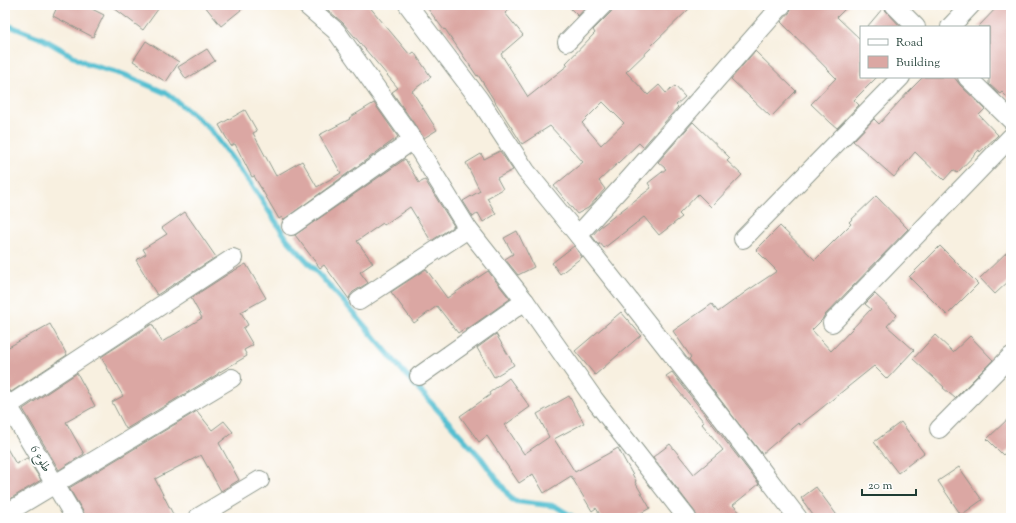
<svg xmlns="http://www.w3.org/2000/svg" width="1016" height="523" viewBox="0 0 1016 523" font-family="'Sorts Mill Goudy',Amiri,serif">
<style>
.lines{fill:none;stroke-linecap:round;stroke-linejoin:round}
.stream{stroke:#55bfd1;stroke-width:5.5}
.building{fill:#dba7a3;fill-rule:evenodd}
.street-casing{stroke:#8c968a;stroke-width:20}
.street{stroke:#fff;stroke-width:18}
.labels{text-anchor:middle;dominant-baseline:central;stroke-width:3.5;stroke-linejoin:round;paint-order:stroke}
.street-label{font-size:12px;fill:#1f3d34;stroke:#fff}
</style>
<rect width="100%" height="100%" fill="#fff"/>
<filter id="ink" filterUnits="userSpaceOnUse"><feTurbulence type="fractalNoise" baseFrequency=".025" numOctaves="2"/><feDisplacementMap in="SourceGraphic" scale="8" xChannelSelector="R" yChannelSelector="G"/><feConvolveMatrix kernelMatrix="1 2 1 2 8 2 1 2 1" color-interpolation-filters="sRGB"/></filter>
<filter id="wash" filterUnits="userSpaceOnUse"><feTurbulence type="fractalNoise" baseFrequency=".012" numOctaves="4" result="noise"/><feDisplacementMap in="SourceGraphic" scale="16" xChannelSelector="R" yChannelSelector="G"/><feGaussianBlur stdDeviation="0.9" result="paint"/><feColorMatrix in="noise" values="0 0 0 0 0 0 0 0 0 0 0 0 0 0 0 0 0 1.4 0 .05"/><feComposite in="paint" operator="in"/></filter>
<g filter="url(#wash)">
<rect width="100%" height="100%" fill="#f8f0e0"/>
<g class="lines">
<path class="stream" d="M5 24 43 39 87 64 125 75 168 94 210 129 256 191 287 239 346 304 407 376 481 458 513 501 555 506 575 518"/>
</g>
<g id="blocks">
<g class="building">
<path d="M58 5H84L104 15 93 37 53 16Z"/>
<path d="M110 5H161L143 30Z"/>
<path d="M204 5H247L221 26Z"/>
<path d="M322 5H368L410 55 414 52 431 77 412 91 437 130 424 138 392 92 398 88 343 23Z"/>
<path d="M425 5H514L505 13 523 35 501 54 528 97 568 65 566 63 595 33 593 30 611 12 613 8V5H693L651 46 652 47 626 72 648 95 659 85 666 93 675 86 685 97 676 105 678 107 643 147 639 143 599 181 605 189 588 208 577 214 554 186 583 162 550 126 522 144 478 75 477 76 445 29 444 30ZM603 102 624 123 601 145 582 123Z"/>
<path d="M567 5H588L578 16Z"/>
<path d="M792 5H849L837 17 861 40V77H877L854 100 859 105 837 128 831 123 811 104 836 78 781 22 790 12Z"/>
<path d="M999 5H1011V101L1002 92 1000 94 989 84V27H978Z"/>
<path d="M883 8 887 12 901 27H867Z"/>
<path d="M146 41 179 62 166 82 133 61Z"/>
<path d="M207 49 215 61 186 79 178 67Z"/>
<path d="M755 51 796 91 771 117 731 79Z"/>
<path d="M923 77H954L960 85 985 109 979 115 998 135 980 152 979 150 957 173 953 170 944 180 915 152 894 177 853 141 874 119 879 124 909 91Z"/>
<path d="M374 103 398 137 283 220 282 217 279 219 254 176 252 177 235 144 231 146 219 125 245 110 257 131 253 133 276 176 302 161 317 187 341 173 319 135 350 119 349 118Z"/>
<path d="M693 122 730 158 727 161 742 175 711 207 698 194 679 214 682 217 659 235 644 217 604 248 600 243 599 245 592 236 600 227 651 188 648 183 666 169 658 162Z"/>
<path d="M500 151 513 170 497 178 503 189 487 198 496 214 483 222 478 213 473 217 463 201 480 191 466 163 481 154 484 159Z"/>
<path d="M405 159 419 183 425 180 454 226 431 241 410 207 384 225 383 223 357 241 373 263 360 272 368 283 353 292 350 296 349 299 324 265 320 268 295 235Z"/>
<path d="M876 196 908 229 824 316 822 320 812 330 831 351 871 309 865 304 875 294 897 315 887 326 914 350 887 379 874 366 818 411 800 425 798 423 762 454 689 359 691 357 673 331 712 304 718 312 747 291 777 271 756 250 780 226 815 260 851 224 849 222Z"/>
<path d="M185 212 216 257 157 295 136 260 146 254 143 249 167 234 162 228Z"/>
<path d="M517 231 534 267 518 275 505 259 513 254 504 238Z"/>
<path d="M574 246 582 257 560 274 552 263Z"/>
<path d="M940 246 978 284 947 315 909 277Z"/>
<path d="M1011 248V279L995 294 980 278Z"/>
<path d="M246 264 266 298 241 312 248 325 243 328 253 345 244 350 247 356 218 373V374L126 429 112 402 123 396 101 357 152 324 162 342 202 318 191 298 228 274Z"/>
<path d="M426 269 447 298 488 271 510 299 466 330 465 328 458 333 437 306 414 323 391 292Z"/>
<path d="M621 312 641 335 595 375 575 351Z"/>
<path d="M50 324 67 355 11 392 8 390 5 385V349Z"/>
<path d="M496 334 514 365 494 377 477 348Z"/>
<path d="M935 335 953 352 970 336 993 360 955 398 943 388 944 387 913 359Z"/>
<path d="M672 372 759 484 733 505 745 518H697L695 512 653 457 670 444 694 474 723 450 702 424 704 422 666 376Z"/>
<path d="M77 373 95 406 66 422 84 454 59 470 23 409Z"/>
<path d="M509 378 530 407 505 425 524 454 549 437 537 414 569 396 584 423 554 439 575 472 618 448 636 481 635 482 650 508 632 518H602L596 508 592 511 571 476 544 493 533 474 519 483 487 436 479 442 460 416 490 395 489 393Z"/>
<path d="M197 411 212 430 224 421 233 432 219 443 239 480 221 491 201 455 155 479 175 518H85L84 513 69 488Z"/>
<path d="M1011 416V447L1003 455 987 439Z"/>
<path d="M901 422 924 453 898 473 874 442Z"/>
<path d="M5 445 16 464 27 458 41 480 5 502Z"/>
<path d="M959 467 982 500 961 515 938 481Z"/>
<path d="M816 487 839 518H815L801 498Z"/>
</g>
</g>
</g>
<g filter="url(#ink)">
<use href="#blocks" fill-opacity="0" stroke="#8c968a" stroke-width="1"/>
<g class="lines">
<g class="street-casing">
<g id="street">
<path d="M306 5 336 31 413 140 468 229 525 301 594 399 687 518"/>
<path d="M408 5 479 99 526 171 578 235 725 422 798 518"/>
<path d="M894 5 916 27"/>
<path d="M950 27 971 5"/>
<path d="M567 42 603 5"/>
<path d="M967 77 1011 120"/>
<path d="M291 226 413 140"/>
<path d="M578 235 630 178 782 5"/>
<path d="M743 239 901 77"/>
<path d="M359 301 468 229"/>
<path d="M832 323 1011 137"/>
<path d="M419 376 525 301"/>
<path d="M5 400 75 518"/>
<path d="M5 408 233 258"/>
<path d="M939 429 1011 356"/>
<path d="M5 514 232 378"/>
<path d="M197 518 260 480"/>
</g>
</g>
<use href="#street" class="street"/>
</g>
</g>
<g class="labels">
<g class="street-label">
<text transform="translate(40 459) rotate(59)">طلوع 6</text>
</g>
</g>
<rect width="1016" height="523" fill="none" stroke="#fff" stroke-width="20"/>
<rect x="860" y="26" width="130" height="52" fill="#ffffff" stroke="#a5b1ae"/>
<rect x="868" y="39" width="20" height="6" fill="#ffffff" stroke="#a5b1ae"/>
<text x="896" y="46" font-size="12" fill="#1f3d34">Road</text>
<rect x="868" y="56" width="20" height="12" fill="#dba7a3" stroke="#a5b1ae"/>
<text x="896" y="66" font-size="12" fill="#1f3d34">Building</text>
<path d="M862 489v6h54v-6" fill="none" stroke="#1f3d34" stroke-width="2"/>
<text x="868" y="489" font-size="12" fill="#1f3d34" stroke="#ffffff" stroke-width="3" paint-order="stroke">20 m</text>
</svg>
